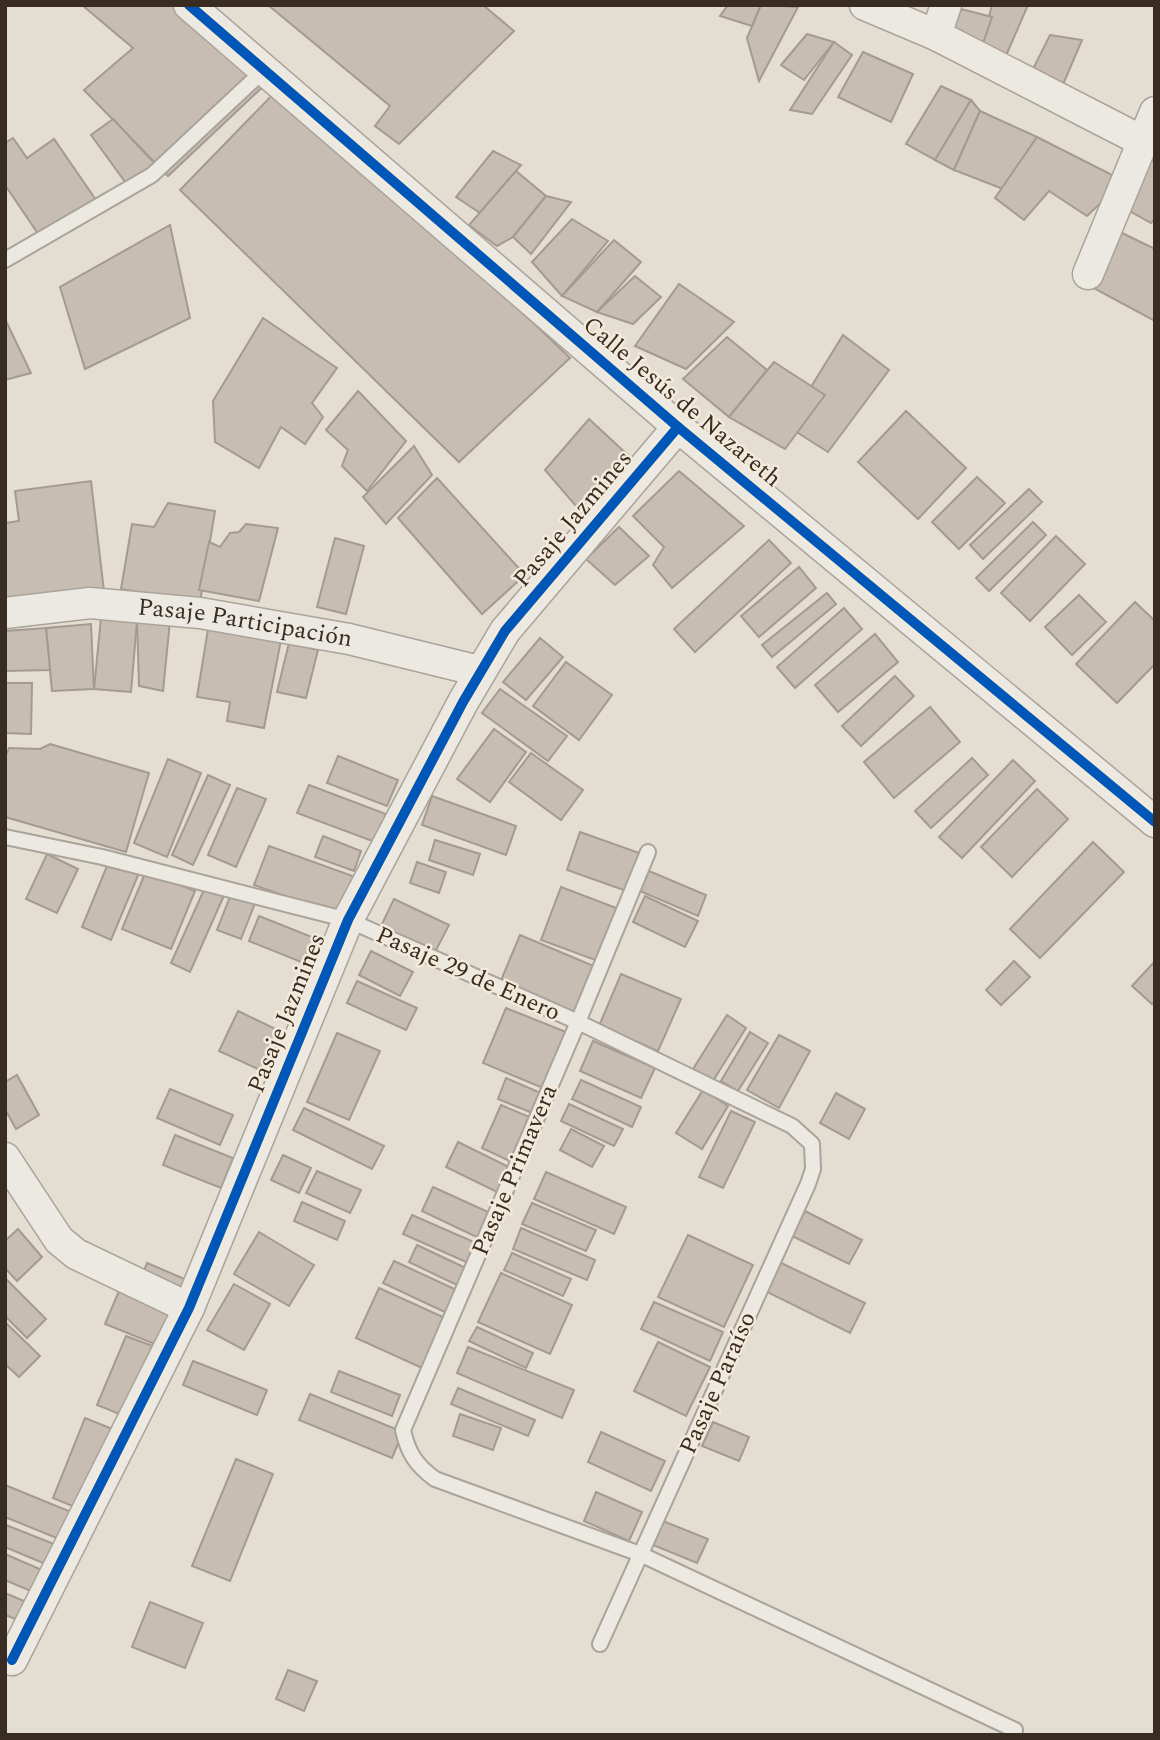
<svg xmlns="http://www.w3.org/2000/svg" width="1160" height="1740" viewBox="0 0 1160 1740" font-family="Spectral,serif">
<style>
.building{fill:#c7bdb3;stroke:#a59a91;stroke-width:2}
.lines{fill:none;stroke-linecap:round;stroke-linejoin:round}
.lane-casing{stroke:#aaa39a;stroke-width:18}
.street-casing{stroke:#aaa39a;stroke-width:33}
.lane{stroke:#ece9e3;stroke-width:14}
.street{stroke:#ece9e3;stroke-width:30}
.cycleway-casing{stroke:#f3eada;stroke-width:15}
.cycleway{stroke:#0057b8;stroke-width:10}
.labels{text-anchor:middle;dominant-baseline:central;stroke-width:5;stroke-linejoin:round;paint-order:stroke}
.street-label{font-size:24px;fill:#392c23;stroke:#f3eada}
</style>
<rect width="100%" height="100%" fill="#e4ddd2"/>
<g class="building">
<path d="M82 5H173L270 80 168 176 84 90 133 48Z"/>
<path d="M268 5H483L514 31 399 144 375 126 390 106Z"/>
<path d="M728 5H761L752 26 720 16Z"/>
<path d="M761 5 798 7 759 81 747 38Z"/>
<path d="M992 5H1028L1002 65 979 55Z"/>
<path d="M961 9 992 17 979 55 950 37Z"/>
<path d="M807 34 834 42 804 80 781 65Z"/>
<path d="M1050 35 1082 40 1059 94 1027 81Z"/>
<path d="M834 42 852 55 812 114 790 110Z"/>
<path d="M863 52 913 74 891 122 838 97Z"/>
<path d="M284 83 570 358 459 462 180 190Z"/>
<path d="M941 86 971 100 935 160 906 144Z"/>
<path d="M971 100 980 111 954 170 935 160Z"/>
<path d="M980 111 1037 137 1003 189 954 170Z"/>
<path d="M113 119 158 167 128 186 91 135Z"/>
<path d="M1037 137 1124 181 1087 216 1049 191 1024 220 995 198Z"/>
<path d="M13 138 27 158 54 139 96 200 41 238 5 185V143Z"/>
<path d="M493 151 521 165 480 213 456 197Z"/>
<path d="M1145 158 1155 162V219L1151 223 1117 204Z"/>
<path d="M516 171 546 196 513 237 497 246 469 225Z"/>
<path d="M546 196 571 202 531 254 513 237Z"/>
<path d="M572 219 608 241 562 296 532 262Z"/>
<path d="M170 225 190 318 85 369 60 287Z"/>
<path d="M1122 233 1155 249V321L1086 284Z"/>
<path d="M614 240 641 262 597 312 562 296Z"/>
<path d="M635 276 661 297 633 324 597 312Z"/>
<path d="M679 284 734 322 686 369 635 346Z"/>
<path d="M263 318 337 368 312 403 323 417 305 444 281 427 259 468 215 442 213 401Z"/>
<path d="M5 319 31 373 5 380Z"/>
<path d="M843 335 889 370 828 452 787 426Z"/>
<path d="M727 337 767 370 729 417 683 379Z"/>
<path d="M774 362 825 395 785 449 729 417Z"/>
<path d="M358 391 406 441 367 491 342 466 348 450 326 430Z"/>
<path d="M906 411 966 468 918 519 858 462Z"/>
<path d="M589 419 643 469 582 513 545 470Z"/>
<path d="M414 446 432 475 386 524 363 497Z"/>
<path d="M679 471 744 526 672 588 653 565 664 547 633 516Z"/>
<path d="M977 477 1005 503 959 549 932 522Z"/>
<path d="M437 478 525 575 482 614 398 518Z"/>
<path d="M91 481 104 591 5 602V523L19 521 15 491Z"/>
<path d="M1029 489 1042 502 983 559 970 545Z"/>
<path d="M168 503 215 511 200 602 121 589 132 524 154 527Z"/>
<path d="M1033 522 1046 535 989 591 976 578Z"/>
<path d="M246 524 278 528 259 601 199 590 209 542 220 547 230 533 239 532Z"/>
<path d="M619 527 649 556 615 585 586 559Z"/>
<path d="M1056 536 1085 564 1030 621 1001 593Z"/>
<path d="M335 538 364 546 346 614 317 607Z"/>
<path d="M769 540 791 563 695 652 674 629Z"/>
<path d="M799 567 816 588 759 637 741 616Z"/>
<path d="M827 593 836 604 772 657 762 645Z"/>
<path d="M1079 595 1106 622 1072 655 1045 627Z"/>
<path d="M1135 602 1155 621V664L1117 703 1076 664Z"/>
<path d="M844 608 862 629 795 688 777 667Z"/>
<path d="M101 618 137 621 131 692 94 689Z"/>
<path d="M137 621H170L163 691 139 686Z"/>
<path d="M91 624 94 689 52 691 46 628Z"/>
<path d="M46 628 50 670 5 671V631Z"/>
<path d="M208 629 282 635 264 728 227 721 230 702 197 697Z"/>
<path d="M875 634 898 662 838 712 815 685Z"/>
<path d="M540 638 563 657 526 700 503 682Z"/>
<path d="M289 643 318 650 306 698 277 692Z"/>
<path d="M566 662 612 695 579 740 533 706Z"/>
<path d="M895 676 914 696 861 746 842 726Z"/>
<path d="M5 683H32L31 734 5 733Z"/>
<path d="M500 689 567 736 548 761 482 713Z"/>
<path d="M930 707 960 742 894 798 864 762Z"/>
<path d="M494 729 526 752 490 802 457 779Z"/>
<path d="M50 744 149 773 126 852 5 817V757L9 748 40 749Z"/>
<path d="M531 753 583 790 561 820 509 782Z"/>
<path d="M338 756 398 780 387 806 327 783Z"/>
<path d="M972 758 988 775 931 828 915 811Z"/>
<path d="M168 759 201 773 167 857 134 843Z"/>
<path d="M1013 760 1035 781 962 858 939 837Z"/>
<path d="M208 775 230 785 193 865 172 855Z"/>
<path d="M309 785 386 814 375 842 297 813Z"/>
<path d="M237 788 266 799 236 867 208 855Z"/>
<path d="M1037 789 1068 819 1012 877 981 847Z"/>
<path d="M432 796 516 826 506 855 422 825Z"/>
<path d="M580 832 645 855 632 893 567 870Z"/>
<path d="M323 836 361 851 354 871 315 857Z"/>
<path d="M435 840 480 854 473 875 429 860Z"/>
<path d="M1093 842 1124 872 1040 958 1010 929Z"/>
<path d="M269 846 361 879 346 918 254 885Z"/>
<path d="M47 854 78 869 57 913 26 899Z"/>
<path d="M109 861 139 873 111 940 82 927Z"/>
<path d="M417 862 446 872 439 893 410 883Z"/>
<path d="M146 871 195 891 171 949 122 929Z"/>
<path d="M649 871 706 895 698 916 640 891Z"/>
<path d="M207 883 226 891 190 972 171 963Z"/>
<path d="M561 887 619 909 598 961 541 940Z"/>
<path d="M231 894 255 903 241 939 217 930Z"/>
<path d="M645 896 698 921 685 947 633 922Z"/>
<path d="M394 899 449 925 434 954 380 928Z"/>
<path d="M259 916 332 945 321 970 249 941Z"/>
<path d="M520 935 596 967 574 1016 499 985Z"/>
<path d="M371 951 413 972 400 996 359 975Z"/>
<path d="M1014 961 1030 977 1001 1005 986 990Z"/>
<path d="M1155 961V1001L1152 1004 1132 986Z"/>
<path d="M621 974 681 999 658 1051 599 1026Z"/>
<path d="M357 981 417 1008 406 1030 347 1003Z"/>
<path d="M506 1008 566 1032 543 1088 483 1063Z"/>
<path d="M238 1011 292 1037 273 1076 219 1051Z"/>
<path d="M727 1015 746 1028 713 1081 693 1069Z"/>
<path d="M750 1032 768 1043 738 1091 721 1081Z"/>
<path d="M337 1033 380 1051 349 1120 307 1102Z"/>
<path d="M779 1035 810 1051 779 1108 747 1090Z"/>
<path d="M593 1041 655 1068 641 1098 580 1071Z"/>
<path d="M17 1075 39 1115 16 1129 5 1109V1082Z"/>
<path d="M506 1078 543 1094 535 1114 498 1099Z"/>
<path d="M581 1080 641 1107 632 1127 572 1099Z"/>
<path d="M170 1089 233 1115 220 1145 157 1118Z"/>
<path d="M703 1090 728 1106 702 1149 676 1133Z"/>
<path d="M836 1093 865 1109 849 1139 820 1123Z"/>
<path d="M569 1104 623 1129 614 1146 561 1121Z"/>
<path d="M501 1105 534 1119 514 1163 482 1148Z"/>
<path d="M304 1108 384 1146 372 1169 293 1130Z"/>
<path d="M731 1111 755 1122 723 1188 699 1177Z"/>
<path d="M571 1129 604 1146 592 1167 560 1150Z"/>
<path d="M175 1135 233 1158 221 1188 163 1165Z"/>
<path d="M458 1142 513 1169 501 1194 446 1167Z"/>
<path d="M283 1155 311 1168 299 1193 271 1180Z"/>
<path d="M317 1171 361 1190 350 1213 306 1193Z"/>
<path d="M546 1172 626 1207 614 1234 534 1199Z"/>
<path d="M433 1187 499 1217 487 1242 422 1211Z"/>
<path d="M302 1202 345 1221 337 1240 294 1221Z"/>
<path d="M532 1203 596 1230 586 1251 522 1224Z"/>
<path d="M805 1211 862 1240 849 1264 792 1236Z"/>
<path d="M412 1215 483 1246 475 1266 403 1234Z"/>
<path d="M521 1228 595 1260 587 1280 513 1249Z"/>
<path d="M18 1229 42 1257 17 1281 5 1268V1241Z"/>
<path d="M259 1232 314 1265 289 1306 234 1274Z"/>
<path d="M688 1235 753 1265 724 1327 658 1297Z"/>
<path d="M417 1245 472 1271 463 1288 409 1262Z"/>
<path d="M512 1253 571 1279 563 1296 504 1270Z"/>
<path d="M394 1261 461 1292 451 1315 383 1283Z"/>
<path d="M777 1261 865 1303 850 1333 763 1290Z"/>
<path d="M147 1263 194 1283 186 1303 139 1284Z"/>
<path d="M501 1273 572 1305 550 1354 478 1322Z"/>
<path d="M5 1278 46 1319 27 1338 5 1316Z"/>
<path d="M234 1284 270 1304 244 1350 207 1330Z"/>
<path d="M379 1288 456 1323 433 1373 356 1338Z"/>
<path d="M119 1291 185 1318 172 1351 105 1324Z"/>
<path d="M654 1302 723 1332 710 1361 641 1329Z"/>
<path d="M5 1322 40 1356 19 1377 5 1364Z"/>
<path d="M477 1327 533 1353 526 1368 469 1341Z"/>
<path d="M126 1336 161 1349 132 1419 97 1405Z"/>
<path d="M658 1342 710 1367 686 1416 634 1391Z"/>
<path d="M468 1347 574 1390 562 1418 457 1373Z"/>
<path d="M193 1361 267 1390 257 1415 183 1385Z"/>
<path d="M339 1371 400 1395 392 1416 331 1392Z"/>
<path d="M458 1388 535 1420 528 1436 451 1404Z"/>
<path d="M310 1394 403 1432 392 1458 299 1420Z"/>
<path d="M460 1414 501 1428 493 1450 453 1436Z"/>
<path d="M85 1418 115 1430 82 1510 53 1498Z"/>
<path d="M713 1422 749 1437 739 1461 702 1446Z"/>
<path d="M601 1432 665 1461 651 1491 588 1462Z"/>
<path d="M236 1459 273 1474 230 1581 192 1566Z"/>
<path d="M5 1485 81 1516 69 1543 5 1517Z"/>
<path d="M596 1492 642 1512 629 1541 584 1521Z"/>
<path d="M663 1521 708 1539 697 1563 653 1545Z"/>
<path d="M6 1525 64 1548 55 1568 5 1547Z"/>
<path d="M5 1554 42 1570 33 1592 5 1580Z"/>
<path d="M5 1593 29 1603 21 1621 5 1615Z"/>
<path d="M150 1602 203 1623 185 1668 132 1647Z"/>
<path d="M288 1670 317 1681 304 1711 276 1699Z"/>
</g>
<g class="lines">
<g class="lane-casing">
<g id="lane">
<path d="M5 260 152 175 264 70"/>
<path d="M5 837 102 857 348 920 578 1022 792 1126 812 1144 813 1169 808 1184 600 1644"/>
<path d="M648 852 578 1022 403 1430C408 1453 416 1465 435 1479L640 1554 1015 1730"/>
</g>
</g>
<g class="street-casing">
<g id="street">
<path d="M189 5 678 427 1155 822"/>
<path d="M865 5 936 35 1142 141"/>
<path d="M936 35 946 5"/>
<path d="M1088 274 1155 112"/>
<path id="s1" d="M5 613 90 603 200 613 349 639 479 671"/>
<path d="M5 1158 59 1240 76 1254 189 1308"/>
<path d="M12 1660 189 1308 348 920 463 702 505 631 678 427"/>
</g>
</g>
<use href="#lane" class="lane"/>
<use href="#street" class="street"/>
<g class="cycleway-casing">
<g id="cycleway">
<path d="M189 5 678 427 1155 822"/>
<path d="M12 1660 189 1308 348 920 463 702 505 631 678 427"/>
</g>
</g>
<use href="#cycleway" class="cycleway"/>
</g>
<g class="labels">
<g class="street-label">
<text transform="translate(682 402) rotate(40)">Calle Jesús de Nazareth</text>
<text transform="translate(573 519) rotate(-50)">Pasaje Jazmines</text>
<text stroke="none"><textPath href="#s1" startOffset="242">Pasaje Participación</textPath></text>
<text transform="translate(468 974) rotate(24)">Pasaje 29 de Enero</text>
<text transform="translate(287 1013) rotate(-68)">Pasaje Jazmines</text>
<text transform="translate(515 1170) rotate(-67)">Pasaje Primavera</text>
<text transform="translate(718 1383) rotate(-66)">Pasaje Paraíso</text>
</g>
</g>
<rect width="1160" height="1740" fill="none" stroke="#392c23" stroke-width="14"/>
</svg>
